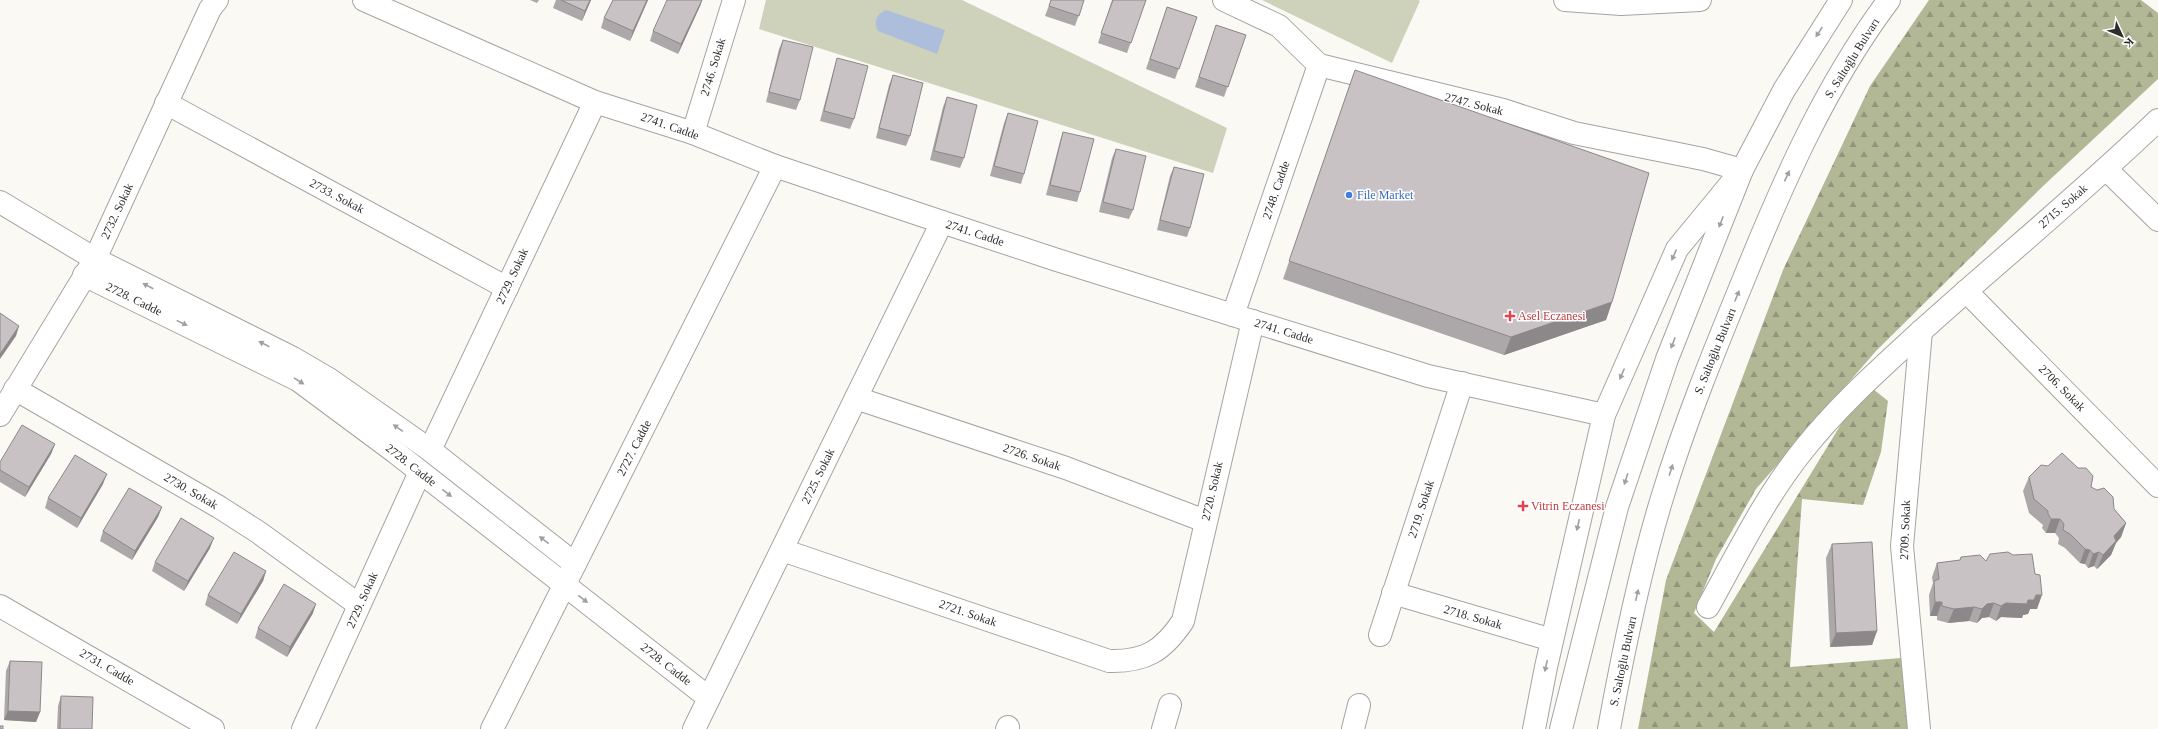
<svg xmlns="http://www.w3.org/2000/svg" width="2158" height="729" viewBox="0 0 2158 729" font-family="'Times New Roman',serif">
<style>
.green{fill:#ced2bb}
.forest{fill:url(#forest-firs)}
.water{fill:#adbedc}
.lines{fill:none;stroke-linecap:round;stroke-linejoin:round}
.minor-casing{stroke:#a5a49f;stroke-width:24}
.major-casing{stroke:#a5a49f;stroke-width:24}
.minor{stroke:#fff;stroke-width:22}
.major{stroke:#fff;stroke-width:22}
.wall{fill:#aca7a9}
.shaded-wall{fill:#8c888a}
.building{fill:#c8c2c5;stroke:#8c888a}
.oneway{fill:#a1a0a0}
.shop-dot{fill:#3f7fe0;stroke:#fff;stroke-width:1.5}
.health-dot{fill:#e0444e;stroke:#fff;stroke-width:1.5}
.labels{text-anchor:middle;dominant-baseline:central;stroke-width:3;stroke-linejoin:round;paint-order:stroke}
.street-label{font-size:12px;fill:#2e2d2b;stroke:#fff}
.shop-label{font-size:12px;fill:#366cbe;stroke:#fff;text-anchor:start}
.health-label{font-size:12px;fill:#be3a42;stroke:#fff;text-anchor:start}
</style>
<defs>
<pattern id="forest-firs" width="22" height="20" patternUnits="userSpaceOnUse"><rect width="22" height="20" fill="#b2b796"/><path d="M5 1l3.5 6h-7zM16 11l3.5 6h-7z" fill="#91957b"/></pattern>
</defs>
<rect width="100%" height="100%" fill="#fbf9f4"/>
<g class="green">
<path d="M766 0H962L1227 128 1213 173 759 29Z"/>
<path d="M1262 0H1418L1420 1 1392 63Z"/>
</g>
<path class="forest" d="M1929 0H2141L2158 13V79L2042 187 1876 351 1756 489 1716 559 1694 613 1714 632 1851 408 1873 389 1888 401 1881 452 1863 505 1802 499 1790 667 1901 658 1908 729H1638L1666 580 1783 270 1870 86Z"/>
<path class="water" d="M886 10 945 30 937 54 878 31C873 23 876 14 886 10Z"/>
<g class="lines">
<g class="minor-casing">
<g id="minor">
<path d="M364 0 595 102 693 133 775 166 942 222 1054 259 1428 376 1604 415"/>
<path d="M1224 0 1279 26 1319 65 1503 110 1574 133 1703 159 1742 170 1677 249 1604 415 1546 667 1534 729"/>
<path d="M1565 0 1621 4 1700 0"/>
<path d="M166 103 507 288"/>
<path d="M693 133 734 0"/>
<path d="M2106 169 2158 220"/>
<path d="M0 202 95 259 293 358 329 379 430 450 575 564"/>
<path d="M84 275 298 380 395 452 709 698"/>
<path d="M1966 291 2158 486"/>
<path d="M1233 315 1319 65"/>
<path d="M15 389 219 507 258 532 359 605"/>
<path d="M856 398 1066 468 1205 521"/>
<path d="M0 415 95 259 210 9 217 0"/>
<path d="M430 450 595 102"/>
<path d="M782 550 1109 661C1145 662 1163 651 1183 621L1253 321"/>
<path d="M1393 593 1552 640"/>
<path d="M0 606 213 729"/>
<path d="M1708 607C1738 553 1765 497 1804 449 1835 410 1871 377 1907 344 1990 268 2077 198 2158 120"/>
<path d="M1380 635 1462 383"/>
<path d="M303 729 420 472"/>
<path d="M492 729 775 166"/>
<path d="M694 729 942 222"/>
<path d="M1007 729 1008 727"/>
<path d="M1163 729 1170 705"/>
<path d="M1353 729 1359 705"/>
<path d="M1919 729 1902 546 1921 331"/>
</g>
</g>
<g class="major-casing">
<g id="major">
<path d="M1561 729 1617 507 1667 359 1742 170 1784 90 1841 0"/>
<path d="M1609 729C1623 652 1639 573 1662 498 1685 422 1715 349 1745 276 1784 180 1826 84 1889 0"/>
</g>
</g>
<use href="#minor" class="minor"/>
<use href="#major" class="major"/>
</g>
<g class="wall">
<path d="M530 0H539L537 3Z"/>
<path d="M556 0H591L582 21 553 8Z"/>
<path d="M613 0H648L630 41 601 28 604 18Z"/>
<path d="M1051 0H1084L1075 26 1045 16Z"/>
<path d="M1112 0H1146L1127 53 1098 43Z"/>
<path d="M701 4 678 54 650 41 653 31Z"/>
<path d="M1167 7 1197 17 1175 79 1146 69Z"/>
<path d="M1216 25 1246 35 1224 97 1195 87Z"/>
<path d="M783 40 800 100 796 110 766 102 779 49Z"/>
<path d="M837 58 854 119 850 129 820 121 834 68Z"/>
<path d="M1355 70 1612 302 1606 320 1504 355 1283 279Z"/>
<path d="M893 75 910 136 906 146 876 138 889 85Z"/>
<path d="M947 97 964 158 960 168 930 160 943 107Z"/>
<path d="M1008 113 1024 174 1021 184 990 176 1004 123Z"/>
<path d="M1063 132 1080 192 1077 202 1046 195 1060 141Z"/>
<path d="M1116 149 1133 210 1129 219 1099 212 1112 158Z"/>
<path d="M1174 167 1190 228 1187 237 1157 230 1170 176Z"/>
<path d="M55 444 51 454 25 497 0 482V462Z"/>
<path d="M2029 477 2091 487 2114 509 2126 523 2121 537 2116 543 2111 555 2097 569 2094 566 2088 568 2085 564 2080 563 2065 548 2058 544 2059 538 2055 533H2046L2042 528 2043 525 2029 513 2023 491Z"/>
<path d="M103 484 77 528 45 508 48 498Z"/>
<path d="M162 507 158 517 132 560 100 541 103 531Z"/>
<path d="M1832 544 1877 631 1872 645 1830 647 1826 558Z"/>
<path d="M210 548 184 591 152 571 155 562Z"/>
<path d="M1961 557 2037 609H2030L2028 614 2023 615 2022 618 2001 617 1996 621 1989 617 1982 618 1977 623 1969 621 1948 623 1937 620V616H1930L1929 595 1933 583 1932 577 1937 563 1960 560Z"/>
<path d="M266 571 263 581 237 624 205 605 208 595Z"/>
<path d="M313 613 287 657 255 638 258 628Z"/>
<path d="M10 661 40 712 36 722 4 720 6 671Z"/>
<path d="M61 696 92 729H57L58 706Z"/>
</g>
<g class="shaded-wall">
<path d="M590 0H591L582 21 585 11Z"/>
<path d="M647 0H648L630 41 633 31Z"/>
<path d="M702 0 701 4 678 54 681 44Z"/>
<path d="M1612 302 1606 320 1504 355 1511 337Z"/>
<path d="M19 326 16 336 0 359V354Z"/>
<path d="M55 444 51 454 25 497 29 487Z"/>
<path d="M107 474 103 484 77 528 81 518Z"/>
<path d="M162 507 158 517 132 560 135 551Z"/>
<path d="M2051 519H2060L2055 533H2046Z"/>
<path d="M2126 523 2121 537 2116 543 2111 555 2097 569 2103 555 2114 536Z"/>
<path d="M214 538 210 548 184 591 188 581Z"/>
<path d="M2085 549 2090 550 2085 564 2080 563Z"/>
<path d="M2099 552 2094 566 2088 568 2093 554Z"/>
<path d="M266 571 263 581 237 624 241 614Z"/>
<path d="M2036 595H2042L2037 609H2030L2028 614 2023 615 2022 618 2001 617 1996 621 2001 606 2006 603 2028 600Z"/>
<path d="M1935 602H1942L1937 616H1930Z"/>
<path d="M1994 603 1989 617 1982 618 1977 623 1982 609 1987 604Z"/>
<path d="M316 604 313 613 287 657 290 647Z"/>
<path d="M1974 607 1969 621 1948 623 1954 609Z"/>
<path d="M1877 631 1872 645 1830 647 1836 633Z"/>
<path d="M8 711 40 712 36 722 4 720Z"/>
</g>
<g class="building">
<path d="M561 0H590L585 11Z"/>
<path d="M613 0H647L633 31 604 18Z"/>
<path d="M667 0H702L681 44 653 31Z"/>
<path d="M1051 0H1084L1079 16 1049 6Z"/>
<path d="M1113 0H1146L1131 43 1101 33Z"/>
<path d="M1167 7 1197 17 1179 69 1150 59Z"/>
<path d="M1216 25 1246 35 1228 87 1199 77Z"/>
<path d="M783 40 813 47 800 100 769 92Z"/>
<path d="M837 58 868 66 854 119 824 111Z"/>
<path d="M1355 70 1649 173 1612 302 1511 337 1289 261Z"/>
<path d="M893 75 923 83 910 136 879 128Z"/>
<path d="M947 97 977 105 964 158 934 151Z"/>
<path d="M1008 113 1038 121 1024 174 994 166Z"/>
<path d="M1063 132 1094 139 1080 192 1050 185Z"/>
<path d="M1116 149 1146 156 1133 210 1103 202Z"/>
<path d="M1174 167 1204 174 1190 228 1160 220Z"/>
<path d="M0 313 19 326 0 354Z"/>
<path d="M22 425 55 444 29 487 0 470V462Z"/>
<path d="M2062 453 2078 468H2086L2093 476 2091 487 2097 490 2104 488 2113 497 2114 509 2126 523 2114 536 2116 541 2103 555 2099 552 2093 554 2090 550 2085 549 2070 534 2063 530 2064 524 2060 519H2051L2048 514V511L2034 499 2029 477 2041 465 2048 466Z"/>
<path d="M75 455 107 474 81 518 48 498Z"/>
<path d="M129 488 162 507 135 551 103 531Z"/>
<path d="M181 518 214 538 188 581 155 562Z"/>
<path d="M1872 542 1877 631 1836 633 1832 544Z"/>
<path d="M234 552 266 571 241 614 208 595Z"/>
<path d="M2008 552 2013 555 2032 554 2035 574 2040 575 2042 595H2036L2034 600H2028L2027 604 2006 603 2001 606 1994 603 1987 604 1982 609 1974 607 1954 609 1942 606V602H1935L1934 581 1939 579 1937 563 1960 560 1961 557 1980 555 1986 561 1990 554Z"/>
<path d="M284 584 316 604 290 647 258 628Z"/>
<path d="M10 661 42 662 40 712 8 711Z"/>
<path d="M61 696 93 697 92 729H60Z"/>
<rect x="0" y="726" width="3" height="3"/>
</g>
<defs><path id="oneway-solid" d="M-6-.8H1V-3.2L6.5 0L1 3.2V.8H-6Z"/></defs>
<g class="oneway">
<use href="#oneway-solid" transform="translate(1819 32) rotate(123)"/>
<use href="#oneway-solid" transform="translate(1787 176) rotate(-65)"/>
<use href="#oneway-solid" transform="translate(1721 222) rotate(111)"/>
<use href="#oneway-solid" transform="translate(1674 255) rotate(114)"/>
<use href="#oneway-solid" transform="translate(148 286) rotate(-153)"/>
<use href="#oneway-solid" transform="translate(1737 296) rotate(-68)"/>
<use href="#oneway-solid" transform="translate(182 323) rotate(26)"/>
<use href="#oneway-solid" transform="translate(1673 343) rotate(111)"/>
<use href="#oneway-solid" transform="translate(264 344) rotate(-153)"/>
<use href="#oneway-solid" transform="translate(1622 374) rotate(114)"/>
<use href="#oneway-solid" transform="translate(299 381) rotate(32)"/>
<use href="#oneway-solid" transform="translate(398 428) rotate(-145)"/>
<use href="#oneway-solid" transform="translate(1671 470) rotate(-72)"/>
<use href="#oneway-solid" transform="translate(1626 479) rotate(108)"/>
<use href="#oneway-solid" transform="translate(447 493) rotate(38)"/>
<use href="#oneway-solid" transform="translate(1578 525) rotate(103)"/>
<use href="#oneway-solid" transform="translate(544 540) rotate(-142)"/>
<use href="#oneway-solid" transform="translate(1637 595) rotate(-77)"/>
<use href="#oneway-solid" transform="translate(583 599) rotate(38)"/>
<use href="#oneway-solid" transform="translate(1546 666) rotate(102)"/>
</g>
<circle class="shop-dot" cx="1349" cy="195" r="4"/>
<g class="health-dot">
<path d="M1508 310h4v4h4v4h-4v4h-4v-4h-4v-4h4z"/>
<path d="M1521 500h4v4h4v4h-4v4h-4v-4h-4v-4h4z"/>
</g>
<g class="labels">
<g class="street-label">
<text transform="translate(1852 58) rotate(-58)">S. Saltoğlu Bulvarı</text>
<text transform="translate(713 67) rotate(-73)">2746. Sokak</text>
<text transform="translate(1474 104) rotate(14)">2747. Sokak</text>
<text transform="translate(670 126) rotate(19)">2741. Cadde</text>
<text transform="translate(1276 190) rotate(-71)">2748. Cadde</text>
<text transform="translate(337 196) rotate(28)">2733. Sokak</text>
<text transform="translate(2063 206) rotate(-41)">2715. Sokak</text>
<text transform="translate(117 211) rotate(-65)">2732. Sokak</text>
<text transform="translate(975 233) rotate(18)">2741. Cadde</text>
<text transform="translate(512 276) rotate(-65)">2729. Sokak</text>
<text transform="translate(134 299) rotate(26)">2728. Cadde</text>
<text transform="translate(1284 331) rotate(17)">2741. Cadde</text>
<text transform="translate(1715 351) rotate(-68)">S. Saltoğlu Bulvarı</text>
<text transform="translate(2062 388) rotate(45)">2706. Sokak</text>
<text transform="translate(634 448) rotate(-63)">2727. Cadde</text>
<text transform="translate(1032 457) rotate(19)">2726. Sokak</text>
<text transform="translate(411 465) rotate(38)">2728. Cadde</text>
<text transform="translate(818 476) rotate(-64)">2725. Sokak</text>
<text transform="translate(191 491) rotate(30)">2730. Sokak</text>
<text transform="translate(1212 491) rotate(-77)">2720. Sokak</text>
<text transform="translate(1421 509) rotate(-72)">2719. Sokak</text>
<text transform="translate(1905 530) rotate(-88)">2709. Sokak</text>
<text transform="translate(362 600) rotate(-66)">2729. Sokak</text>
<text transform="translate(968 613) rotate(19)">2721. Sokak</text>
<text transform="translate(1473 617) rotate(16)">2718. Sokak</text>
<text transform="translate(1623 661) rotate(-78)">S. Saltoğlu Bulvarı</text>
<text transform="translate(666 664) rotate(38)">2728. Cadde</text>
<text transform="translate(107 667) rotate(30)">2731. Cadde</text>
</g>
<g class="shop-label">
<text x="1357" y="195">File Market</text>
</g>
<g class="health-label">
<text x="1518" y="316">Asel Eczanesi</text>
<text x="1531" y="506">Vitrin Eczanesi</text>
</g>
</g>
<g transform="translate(2122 36) rotate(134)" stroke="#ffffff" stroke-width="3" paint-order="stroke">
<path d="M0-3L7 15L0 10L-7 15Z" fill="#2e2d2b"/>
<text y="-6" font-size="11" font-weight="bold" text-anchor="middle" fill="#2e2d2b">K</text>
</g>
</svg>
